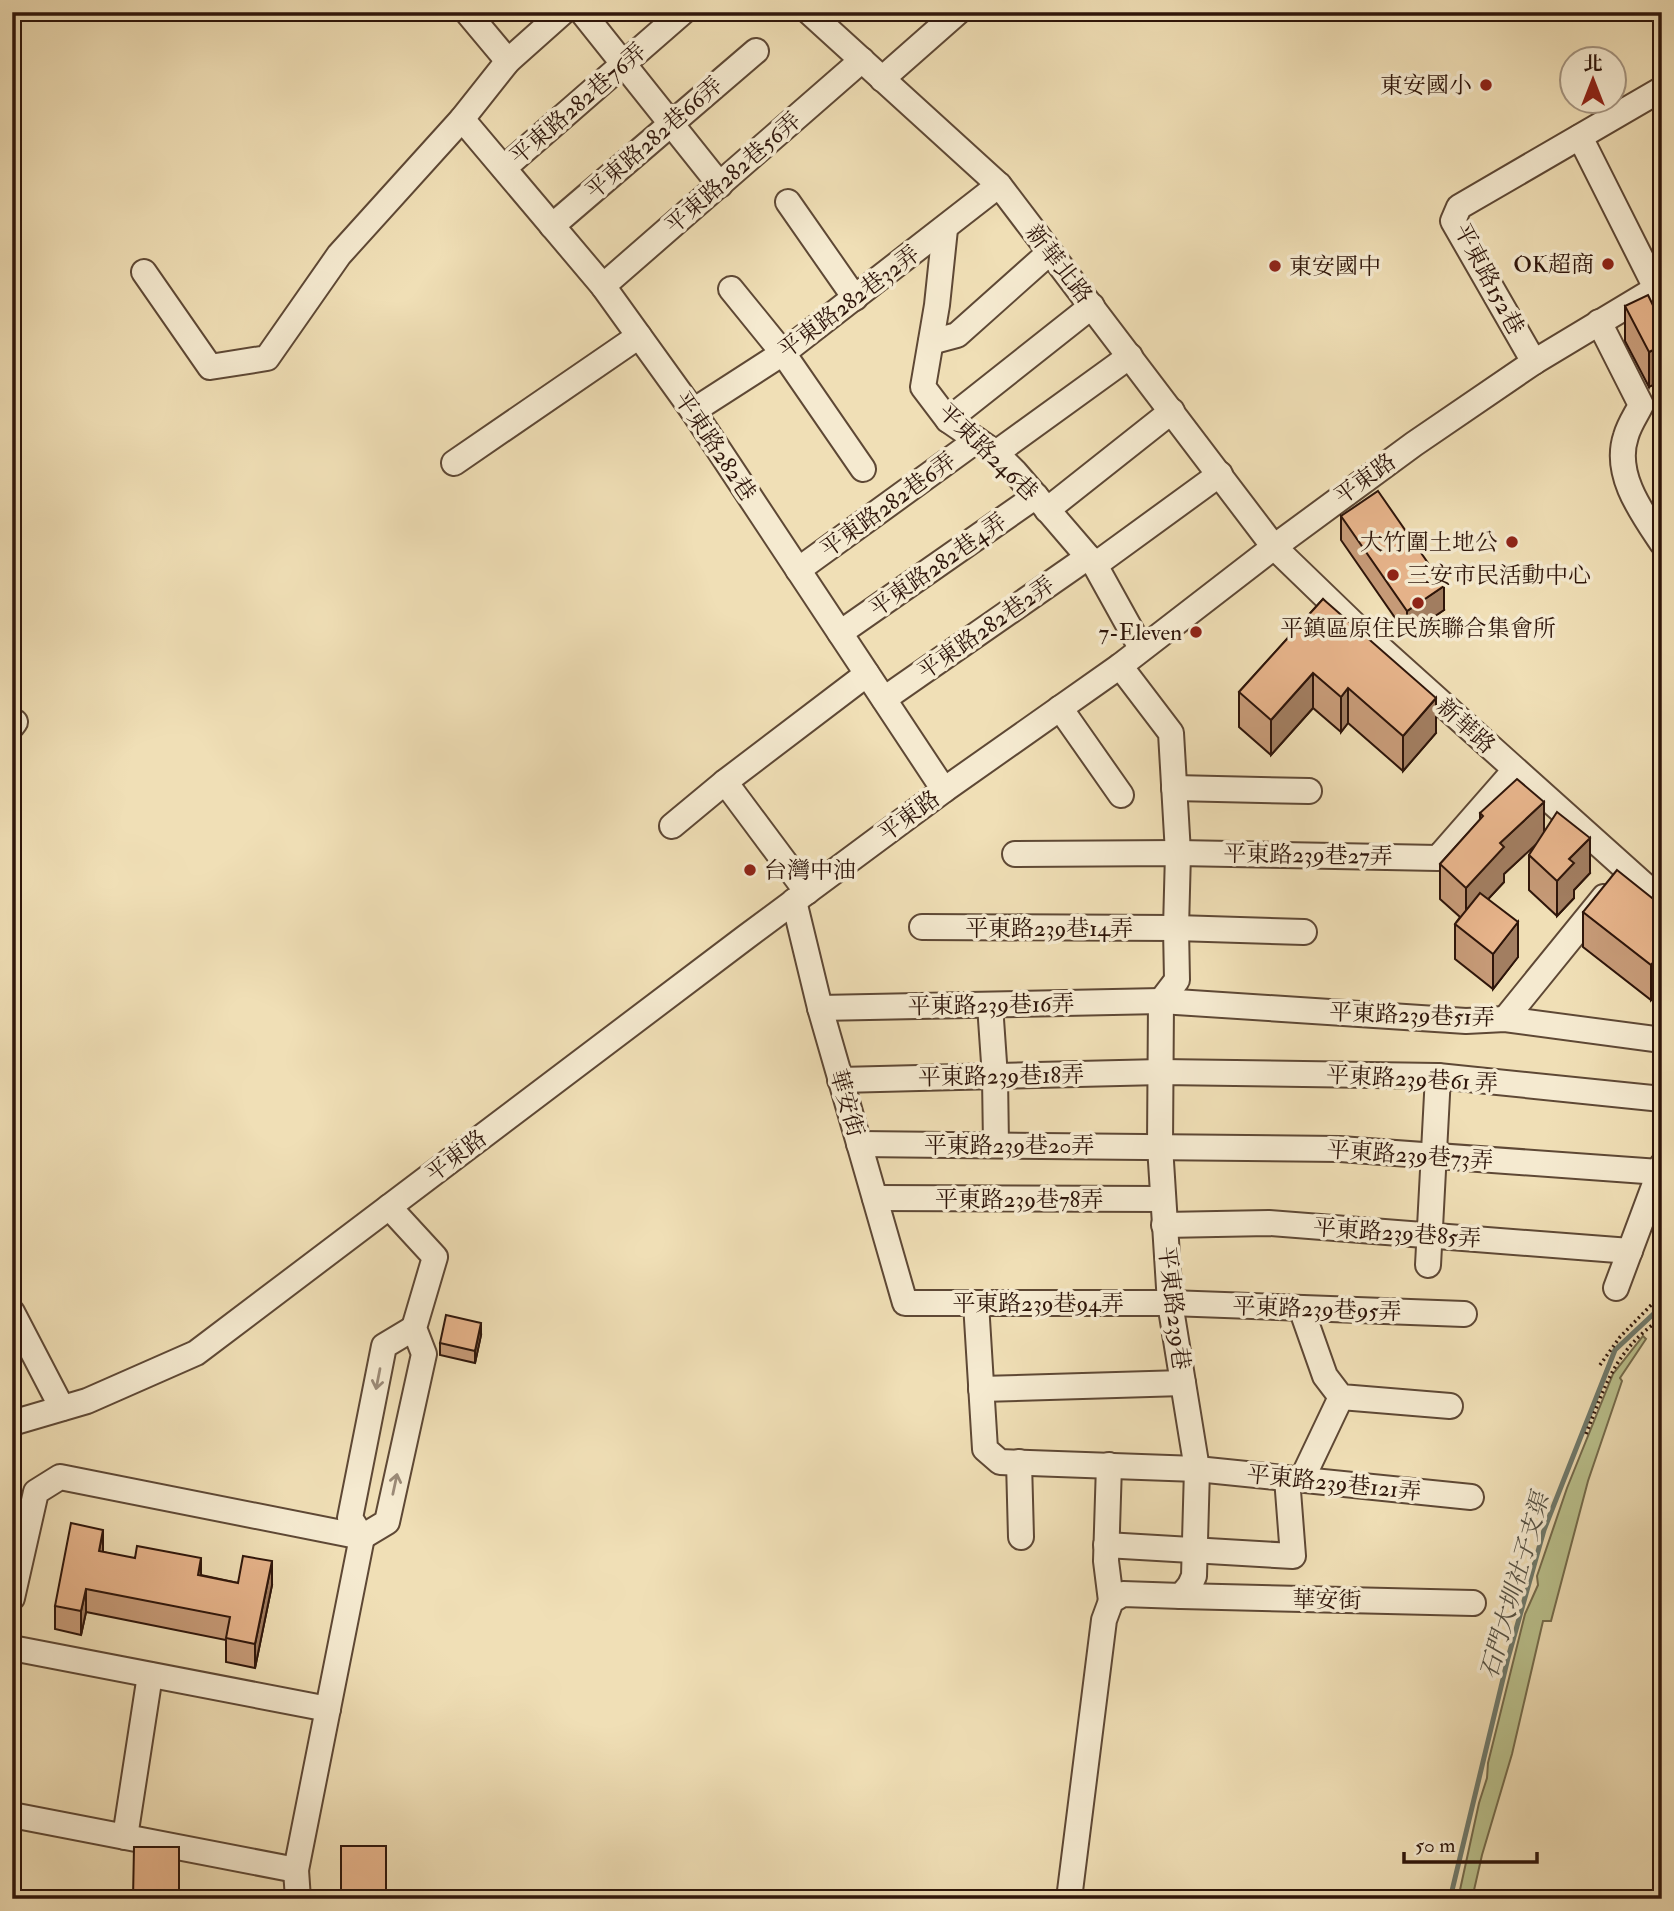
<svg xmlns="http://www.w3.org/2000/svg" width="1674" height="1911" viewBox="0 0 1674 1911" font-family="'IM FELL Double Pica','Noto Serif TC',serif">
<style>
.green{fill:#bac18d;stroke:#746b4c;stroke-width:2}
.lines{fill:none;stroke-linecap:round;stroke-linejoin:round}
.stream{stroke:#6f7a6c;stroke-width:5}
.minor-casing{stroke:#5e4835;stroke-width:28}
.path{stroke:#2e150a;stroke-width:3.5;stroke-dasharray:2 3.5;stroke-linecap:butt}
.minor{stroke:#f5ead0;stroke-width:24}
.wall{fill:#c79b78;stroke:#2e150a;stroke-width:2}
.shaded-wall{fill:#a27e61;stroke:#2e150a;stroke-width:2}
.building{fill:#e7b48b;stroke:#2e150a;stroke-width:2}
.oneway{stroke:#9b8a77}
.poi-dot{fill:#8f2418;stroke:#f5ead0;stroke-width:2.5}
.labels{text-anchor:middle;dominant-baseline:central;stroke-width:7;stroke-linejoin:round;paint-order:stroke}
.poi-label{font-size:23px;fill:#2e150a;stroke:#f5ead0;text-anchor:end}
.street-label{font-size:23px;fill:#2e150a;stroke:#f5ead0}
.water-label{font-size:24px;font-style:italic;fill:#545043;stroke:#f5ead0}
</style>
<rect width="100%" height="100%" fill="#f0dfb6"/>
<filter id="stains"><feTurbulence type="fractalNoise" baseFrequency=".00286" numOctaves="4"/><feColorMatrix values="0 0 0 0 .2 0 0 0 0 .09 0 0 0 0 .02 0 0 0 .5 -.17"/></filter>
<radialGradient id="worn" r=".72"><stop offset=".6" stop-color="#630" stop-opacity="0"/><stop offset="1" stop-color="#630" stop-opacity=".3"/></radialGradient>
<path class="green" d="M1643 1336 1646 1339 1620 1378 1622 1381 1588 1481 1551 1621H1543L1512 1754 1482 1855 1472 1899H1458L1479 1803 1487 1778 1488 1763 1525 1614 1538 1585 1537 1576 1567 1488 1613 1374Z"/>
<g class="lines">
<path class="stream" d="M1450 1899 1508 1658 1544 1530 1615 1350 1662 1306"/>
<g class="minor-casing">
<g id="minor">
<path d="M467 12 508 61"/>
<path d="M582 12 720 185"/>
<path d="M809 12 999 185 1274 547 1360 630 1662 901"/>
<path d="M882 79 958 12"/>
<path d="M462 119 603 286 693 411 944 790"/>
<path d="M1580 137 1656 288"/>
<path d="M504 168 683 12"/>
<path d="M788 202 855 298"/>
<path d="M552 226 756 51"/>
<path d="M945 229 937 305 923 387 948 420 996 453 1015 472 1095 565 1141 648"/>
<path d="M144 272 210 367 267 358 339 255 462 119 508 61 563 12"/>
<path d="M603 286 862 60"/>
<path d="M731 289 783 353 863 469"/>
<path d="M1599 322 1641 405C1636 415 1629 425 1626 436 1613 474 1642 513 1662 543"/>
<path d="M931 342 957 335 1050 252"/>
<path d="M1534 362 1453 221 1459 207 1662 89"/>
<path d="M693 411 783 353 999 185"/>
<path d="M948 420 1092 306"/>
<path d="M996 453 1130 356"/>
<path d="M454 463 639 336"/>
<path d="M1047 510 1172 411"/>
<path d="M1095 565 1220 474"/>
<path d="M798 570 977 440"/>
<path d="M840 633 1036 496"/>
<path d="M884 699 1088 557"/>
<path d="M1060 708 1121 795"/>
<path d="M12 726 15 722"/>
<path d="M725 782 807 892"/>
<path d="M1174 788 1309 791"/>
<path d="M672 826 725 782 867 674"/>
<path d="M1015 854 1178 853 1438 858 1515 770"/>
<path d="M794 901 820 1008 905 1303H1170L1464 1314"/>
<path d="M922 927 1176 928 1304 932"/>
<path d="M990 1005 995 1077 996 1145"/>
<path d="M820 1008 1161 1001 1466 1021 1505 1019 1662 1040"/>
<path d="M1505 1019 1604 897"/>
<path d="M840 1080 1161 1072 1438 1076 1662 1099"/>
<path d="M859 1144 1340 1149 1659 1172"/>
<path d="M875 1198 1162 1199"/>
<path d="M1164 1225 1269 1223 1630 1251"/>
<path d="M1428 1265 1438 1076"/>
<path d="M1616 1288 1662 1165"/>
<path d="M976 1303 985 1449 1000 1462 1197 1469 1471 1497"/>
<path d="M1301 1308 1325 1376 1341 1397 1450 1406"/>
<path d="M12 1312 62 1408"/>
<path d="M981 1389 1183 1383"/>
<path d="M12 1423 87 1401 196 1353 746 937 944 790 1120 666 1274 547 1414 444 1534 362 1662 285"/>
<path d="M1019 1462 1021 1537"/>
<path d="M1109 1465 1106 1561 1111 1601"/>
<path d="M1302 1479 1341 1397"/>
<path d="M1106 1545 1293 1556 1287 1478"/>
<path d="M1181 1596 1473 1603"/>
<path d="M12 1598 36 1492 60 1477 362 1537 387 1522 424 1354 414 1328 435 1257 389 1207"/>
<path d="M12 1648 328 1709"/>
<path d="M12 1815 296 1870 362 1537 350 1518 384 1346 414 1328"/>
<path d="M125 1837 150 1675"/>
<path d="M296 1870 298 1899"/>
<path d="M1069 1899 1104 1620 1111 1601 1123 1594 1181 1596 1190 1585 1194 1576 1197 1469 1170 1303 1160 1146 1161 1001 1177 980 1176 928 1178 853 1171 733 1120 666"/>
</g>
</g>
<g class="path">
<path d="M1600 1365 1620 1337 1656 1300 1662 1298"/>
<path d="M1586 1434C1606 1384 1615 1350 1662 1318"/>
</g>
<use href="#minor" class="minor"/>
</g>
<g class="wall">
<path d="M1625 306 1662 324 1649 387 1625 341Z"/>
<path d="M1341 516 1444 610 1407 635 1341 540Z"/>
<path d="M1323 599 1436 733 1403 771 1348 723 1341 732 1313 708 1271 755 1239 727V692Z"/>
<path d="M1480 813 1544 831 1590 873 1574 890V898L1557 916 1529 890V855L1536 844 1504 874V882L1488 899 1518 957 1493 989 1455 959V924L1460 917 1440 899V864L1480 820Z"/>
<path d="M1662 906V998L1656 994 1651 1000 1583 947V912Z"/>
<path d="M481 1335 475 1363 440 1355V1343Z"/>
<path d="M103 1552 201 1575 238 1583 272 1585 255 1668 226 1662V1640L86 1612 81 1635 55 1629V1606Z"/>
</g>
<g class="shaded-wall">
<path d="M1662 346V381L1649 387V352Z"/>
<path d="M1444 586V610L1407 635V611Z"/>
<path d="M1313 673V708L1271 755V720Z"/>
<path d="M1348 688V723L1341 732V697Z"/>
<path d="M1436 698V733L1403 771V736Z"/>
<path d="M1544 802V837L1504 874V882L1466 923V888L1500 843Z"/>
<path d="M1590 838V873L1574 890V898L1557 916V881L1569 859Z"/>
<path d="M1518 922V957L1493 989V954Z"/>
<path d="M1656 959V994L1651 1000V965Z"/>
<path d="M481 1323V1335L475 1363V1351Z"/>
<path d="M103 1530V1554L99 1551Z"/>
<path d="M201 1558V1582L198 1575Z"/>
<path d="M272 1561V1585L255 1668V1644Z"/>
<path d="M86 1589V1612L81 1635V1611Z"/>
</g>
<g class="building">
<path d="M1648 295 1662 324V346L1649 352 1625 306Z"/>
<path d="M1378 491 1444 586 1407 611 1341 516Z"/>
<path d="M1323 599 1436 698 1403 736 1348 688 1341 697 1313 673 1271 720 1239 692Z"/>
<path d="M1517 779 1544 802 1500 843 1504 847 1466 888 1440 864 1483 816 1480 813Z"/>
<path d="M1557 812 1590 838 1569 859 1574 863 1557 881 1529 855Z"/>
<path d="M1617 870 1662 906V963L1656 959 1651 965 1583 912Z"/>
<path d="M1480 893 1518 922 1493 954 1455 924Z"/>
<path d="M446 1315 481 1323 475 1351 440 1343Z"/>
<path d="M71 1523 103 1530 99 1551 135 1558 137 1546 201 1558 198 1575 238 1583 243 1556 272 1561 255 1644 226 1638 230 1617 86 1589 81 1611 55 1606Z"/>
<rect x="341" y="1846" width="45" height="53"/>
<path d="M134 1847H179V1899H133Z"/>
</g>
<defs><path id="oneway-shaft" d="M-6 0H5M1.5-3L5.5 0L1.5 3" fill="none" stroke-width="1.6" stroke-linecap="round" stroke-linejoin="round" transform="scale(1.75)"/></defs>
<g class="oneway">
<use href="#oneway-shaft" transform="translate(378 1379) rotate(101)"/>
<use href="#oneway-shaft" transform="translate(395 1484) rotate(-78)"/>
</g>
<g class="poi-dot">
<circle cx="1486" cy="85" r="7"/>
<circle cx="1608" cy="264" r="7"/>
<circle cx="1275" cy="266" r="7"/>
<circle cx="1512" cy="542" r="7"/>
<circle cx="1393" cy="575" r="7"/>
<circle cx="1418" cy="603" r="7"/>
<circle cx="1196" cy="632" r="7"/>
<circle cx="750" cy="870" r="7"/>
</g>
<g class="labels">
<g class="poi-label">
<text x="1472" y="85">東安國小</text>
<text x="1594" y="264">OK超商</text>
<text x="1289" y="266" text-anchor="start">東安國中</text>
<text x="1498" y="542">大竹圍土地公</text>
<text x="1407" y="575" text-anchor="start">三安市民活動中心</text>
<text x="1418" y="628" text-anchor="middle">平鎮區原住民族聯合集會所</text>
<text x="1182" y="632">7-Eleven</text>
<text x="764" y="870" text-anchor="start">台灣中油</text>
</g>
<g class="street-label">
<text transform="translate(578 104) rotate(-41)">平東路282巷76弄</text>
<text transform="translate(654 138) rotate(-41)">平東路282巷66弄</text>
<text transform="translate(733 173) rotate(-41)">平東路282巷56弄</text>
<text transform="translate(1059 264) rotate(52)">新華北路</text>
<text transform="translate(1489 279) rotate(62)">平東路152巷</text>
<text transform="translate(849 302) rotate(-37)">平東路282巷32弄</text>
<text transform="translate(715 446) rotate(56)">平東路282巷</text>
<text transform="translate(988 452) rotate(44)">平東路246巷</text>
<text transform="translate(1365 479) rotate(-36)">平東路</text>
<text transform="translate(888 505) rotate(-36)">平東路282巷6弄</text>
<text transform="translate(938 565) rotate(-35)">平東路282巷4弄</text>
<text transform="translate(986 628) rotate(-35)">平東路282巷2弄</text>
<text transform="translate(1466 726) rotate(42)">新華路</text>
<text transform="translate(909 816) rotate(-36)">平東路</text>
<text transform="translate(1308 855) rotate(1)">平東路239巷27弄</text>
<text x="1049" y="928">平東路239巷14弄</text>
<text transform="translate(991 1005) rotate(-1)">平東路239巷16弄</text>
<text transform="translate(1412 1015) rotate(2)">平東路239巷51弄</text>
<text transform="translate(1001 1076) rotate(-1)">平東路239巷18弄</text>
<text transform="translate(1412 1079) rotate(3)">平東路239巷61 弄</text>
<text transform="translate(847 1103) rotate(74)">華安街</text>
<text x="1009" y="1145">平東路239巷20弄</text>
<text transform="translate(1410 1155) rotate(4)">平東路239巷73弄</text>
<text transform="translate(456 1156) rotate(-37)">平東路</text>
<text x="1019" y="1199">平東路239巷78弄</text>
<text transform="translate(1397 1233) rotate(4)">平東路239巷85弄</text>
<text x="1038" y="1303">平東路239巷94弄</text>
<text transform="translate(1174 1308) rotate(83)">平東路239巷</text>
<text transform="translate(1317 1309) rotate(2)">平東路239巷95弄</text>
<text transform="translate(1334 1483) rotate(6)">平東路239巷121弄</text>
<text transform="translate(1327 1600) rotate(1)">華安街</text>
</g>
<g class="water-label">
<text transform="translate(1515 1586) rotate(-74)">石門大圳社子支渠</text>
</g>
</g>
<rect width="1674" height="1911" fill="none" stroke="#f0dfb6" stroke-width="42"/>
<rect x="14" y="14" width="1646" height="1883" fill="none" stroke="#2e150a" stroke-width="3.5"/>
<rect x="21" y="21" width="1632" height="1869" fill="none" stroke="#2e150a" stroke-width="2"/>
<g transform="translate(1593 80)"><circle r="33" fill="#f5ead0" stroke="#a59581" stroke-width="2"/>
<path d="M0-5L12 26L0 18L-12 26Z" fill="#8f2418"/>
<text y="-10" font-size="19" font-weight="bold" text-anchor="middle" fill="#2e150a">北</text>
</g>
<path d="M1404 1852v10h133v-10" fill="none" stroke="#2e150a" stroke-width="3.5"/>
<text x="1415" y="1852" font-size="21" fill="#2e150a" stroke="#f5ead0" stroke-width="5" paint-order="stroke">50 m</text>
<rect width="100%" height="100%" filter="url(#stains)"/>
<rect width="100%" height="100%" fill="url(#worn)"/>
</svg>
